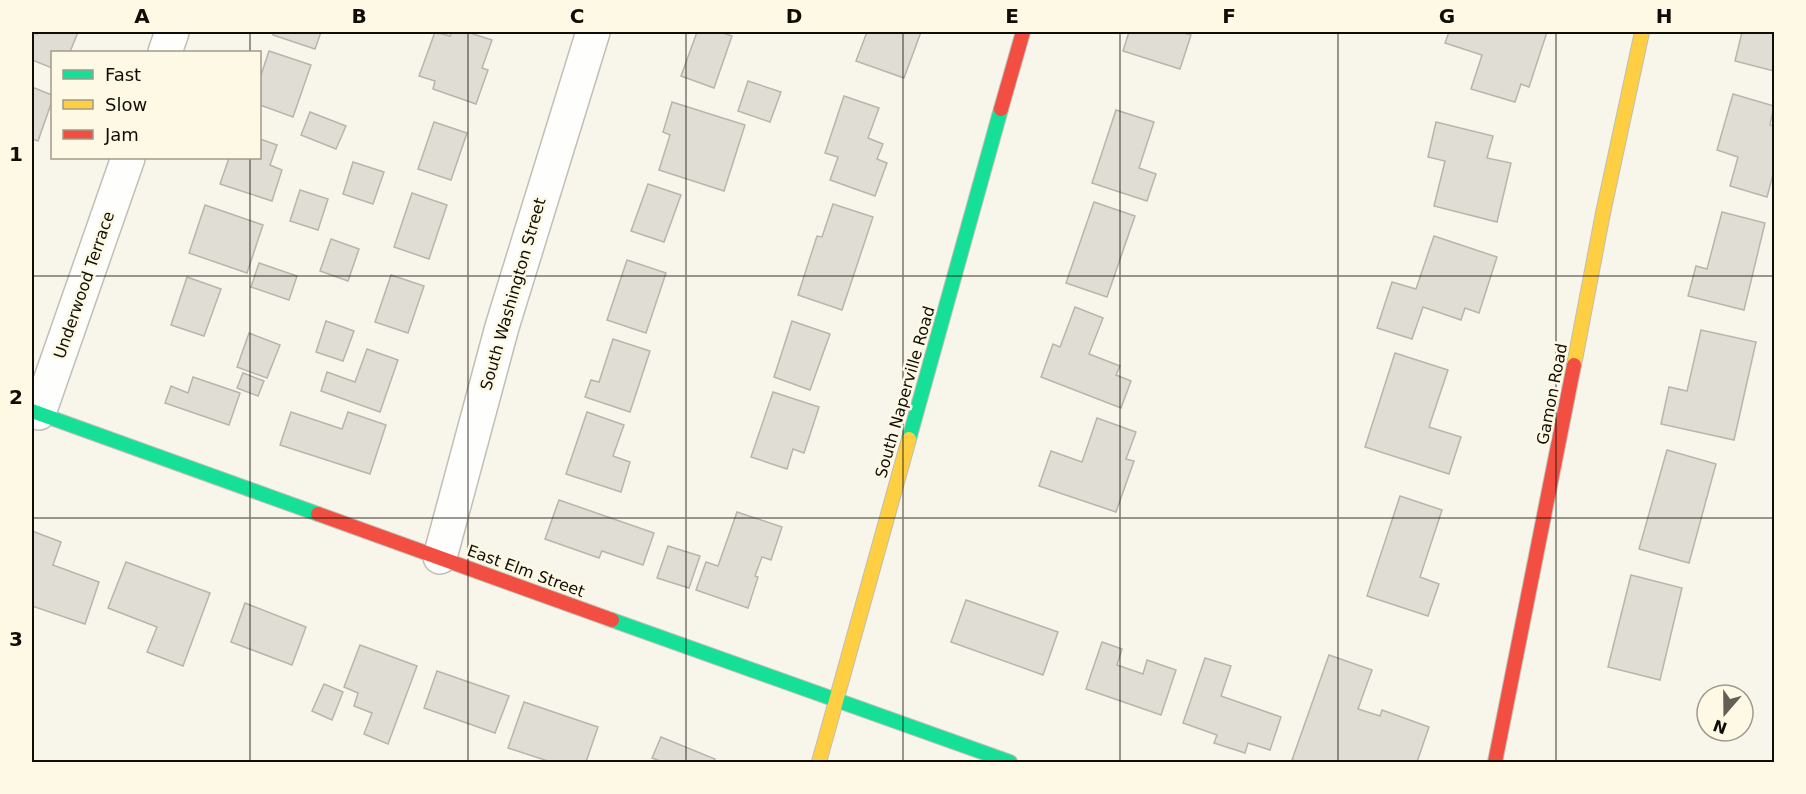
<svg xmlns="http://www.w3.org/2000/svg" width="1806" height="794" viewBox="0 0 1806 794" font-family="'DejaVu Sans',sans-serif">
<style>
.building{fill:#e0ddd4;stroke:#b8b5ac;stroke-width:1.5}
.lines{fill:none;stroke-linecap:round;stroke-linejoin:round}
.street-casing{stroke:#c0beb5;stroke-width:36}
.fast-casing{stroke:#c0beb5;stroke-width:16}
.slow-casing{stroke:#c0beb5;stroke-width:16}
.jam-casing{stroke:#c0beb5;stroke-width:16}
.street{stroke:#fefefc;stroke-width:33}
.fast{stroke:#16e098;stroke-width:14}
.slow{stroke:#ffcf43;stroke-width:14}
.jam{stroke:#f24e42;stroke-width:14}
.grid{fill:none;stroke:#100d06;stroke-width:1.5;stroke-opacity:0.55}
.labels{text-anchor:middle;dominant-baseline:central;stroke-width:5;stroke-linejoin:round;paint-order:stroke}
.street-label{font-size:16px;fill:#100d06;stroke:#fef9e5}
.neatline{fill:none;stroke:#100d06;stroke-width:2}
.grid-label{font-size:20px;text-anchor:middle;font-weight:bold;fill:#100d06}
</style>
<rect width="100%" height="100%" fill="#f8f6eb"/>
<g class="building">
<path d="M32 32 37 34 38 32H78L70 52H52V68L32 60Z"/>
<path d="M274 32H321L315 49 273 35Z"/>
<path d="M435 32 450 36 452 32H467L492 40 482 68 488 70 476 104 433 89 435 81 419 76Z"/>
<path d="M697 32H720L732 36 714 88 681 76Z"/>
<path d="M867 32H921L904 78 856 61Z"/>
<path d="M1129 32H1181L1191 35 1180 69 1123 51Z"/>
<path d="M1449 32H1547L1529 87 1521 84 1515 102 1471 89 1482 55 1445 43Z"/>
<path d="M1742 32H1774V71L1735 61Z"/>
<path d="M269 51 311 65 293 117 260 105V78Z"/>
<path d="M748 81 781 92 770 122 738 111Z"/>
<path d="M32 87 52 95V101L38 141 32 139Z"/>
<path d="M1733 94 1774 106 1770 125 1774 126V171L1767 197 1730 186 1738 157 1717 150Z"/>
<path d="M844 96 879 108 868 138 883 144 877 159 887 163 875 196 830 180 838 157 825 153Z"/>
<path d="M672 102 745 125 724 191 659 170 670 135 663 132Z"/>
<path d="M1116 110 1154 122 1139 168 1156 174 1147 201 1092 183Z"/>
<path d="M310 112 346 126 336 149 301 135Z"/>
<path d="M434 122 467 133 451 180 418 169Z"/>
<path d="M1436 122 1493 136 1487 158 1511 163 1497 222 1434 206 1445 161 1428 157Z"/>
<path d="M260 139 277 145 270 165 282 170 272 201 220 184 229 158H260Z"/>
<path d="M353 162 384 172 373 204 343 194Z"/>
<path d="M648 184 681 195 664 242 631 231Z"/>
<path d="M300 190 328 199 318 230 290 221Z"/>
<path d="M412 193 447 205 429 259 394 247Z"/>
<path d="M1094 202 1135 216 1107 297 1066 283Z"/>
<path d="M833 204 873 217 842 310 798 295 817 236 822 237Z"/>
<path d="M205 205 263 225 247 273 189 253Z"/>
<path d="M1722 212 1765 223 1744 310 1688 296 1696 266 1707 269Z"/>
<path d="M1434 236 1497 257 1479 313 1465 308 1461 320 1423 307 1412 339 1377 328 1392 282 1416 289Z"/>
<path d="M331 239 359 249 348 281 320 271Z"/>
<path d="M627 260 666 273 646 333 607 320Z"/>
<path d="M259 263 297 276 289 300 251 287Z"/>
<path d="M391 275 424 286 408 333 375 322Z"/>
<path d="M187 277 221 289 204 336 171 325Z"/>
<path d="M1075 307 1103 318 1089 354 1120 366 1116 375 1131 381 1121 408 1041 377 1053 344 1060 347Z"/>
<path d="M326 321 354 331 343 361 316 352Z"/>
<path d="M792 321 830 334 810 390 774 377Z"/>
<path d="M1701 330 1756 342 1734 440 1661 424 1669 387 1687 391Z"/>
<path d="M249 333 280 345 267 378 237 367Z"/>
<path d="M613 339 650 351 630 412 585 397 591 380 599 382Z"/>
<path d="M367 349 398 360 380 412 321 391 327 372 355 382Z"/>
<path d="M1395 353 1448 370 1429 427 1461 437 1449 474 1365 447Z"/>
<path d="M243 373 264 381 258 396 237 388Z"/>
<path d="M193 377 240 393 229 425 165 403 171 386 188 393Z"/>
<path d="M773 392 819 407 804 453 793 449 787 469 751 457Z"/>
<path d="M291 412 342 429 348 412 386 425 370 474 280 445Z"/>
<path d="M587 412 624 425 613 456 630 462 621 492 566 474Z"/>
<path d="M1097 418 1136 432 1126 459 1134 461 1116 512 1039 486 1051 451 1082 462Z"/>
<path d="M1667 450 1716 464 1689 563 1639 549Z"/>
<path d="M1400 496 1442 510 1420 577 1439 584 1428 616 1367 596Z"/>
<path d="M559 500 654 533 643 565 602 551 599 558 545 539Z"/>
<path d="M737 512 782 527 771 560 762 557 755 576 758 577 748 608 696 590 706 562 718 566Z"/>
<path d="M32 531 61 542 53 565 99 582 85 624 32 606Z"/>
<path d="M668 546 700 556 689 588 657 578Z"/>
<path d="M126 562 210 593 183 666 147 652 157 627 108 608Z"/>
<path d="M1631 575 1682 588 1660 680 1608 667Z"/>
<path d="M966 600 1058 632 1043 675 951 642Z"/>
<path d="M245 603 306 627 292 665 231 642Z"/>
<path d="M1102 642 1122 649 1117 665 1143 674 1147 660 1176 670 1161 715 1086 689Z"/>
<path d="M360 645 417 666 388 744 364 734 372 713 354 706 358 693 344 687Z"/>
<path d="M1329 655 1372 670 1358 709 1380 716 1382 710 1429 727 1417 762H1300L1292 760Z"/>
<path d="M1205 658 1231 666 1221 696 1281 717 1270 750 1248 743 1245 753 1214 743 1217 735 1183 723Z"/>
<path d="M437 671 509 696 495 733 424 708Z"/>
<path d="M324 684 343 692 332 720 312 711Z"/>
<path d="M524 702 598 727 586 762H551L508 748Z"/>
<path d="M661 737 715 759 713 762H663L652 758Z"/>
</g>
<g class="lines">
<g class="street-casing">
<g id="street">
<path d="M165 52 172 32"/>
<path d="M39 413 128 158"/>
<path d="M440 557 502 327 593 32"/>
</g>
</g>
<g class="fast-casing">
<g id="fast">
<path d="M32 411 318 514"/>
<path d="M909 439 1001 109"/>
<path d="M612 620 1010 762"/>
</g>
</g>
<g class="slow-casing">
<g id="slow">
<path d="M1574 365 1603 213 1642 32"/>
<path d="M819 762 909 439"/>
</g>
</g>
<g class="jam-casing">
<g id="jam">
<path d="M1001 109 1023 32"/>
<path d="M318 514 612 620"/>
<path d="M1495 762 1574 365"/>
</g>
</g>
<use href="#street" class="street"/>
<use href="#fast" class="fast"/>
<use href="#slow" class="slow"/>
<use href="#jam" class="jam"/>
</g>
<path class="grid" d="M250 32V52M468 32V762M686 32V762M903 32V762M1120 32V762M1338 32V762M1556 32V762M250 158V762M32 276H1774M32 518H1774"/>
<g class="labels">
<g class="street-label">
<text transform="translate(84 285) rotate(-71)">Underwood Terrace</text>
<text transform="translate(513 294) rotate(-74)">South Washington Street</text>
<text transform="translate(905 392) rotate(-74)">South Naperville Road</text>
<text transform="translate(1552 394) rotate(-79)">Gamon Road</text>
<text transform="translate(526 571) rotate(20)">East Elm Street</text>
</g>
</g>
<rect width="1806" height="794" fill="none" stroke="#fef9e5" stroke-width="66"/>
<rect x="51" y="51" width="210" height="108" fill="#fef9e5" stroke="#9f9b8c" stroke-width="1.5"/>
<rect x="63" y="70" width="30" height="9" fill="#16e098" stroke="#9f9b8c" stroke-width="1.5"/>
<text x="105" y="81" font-size="18" fill="#100d06">Fast</text>
<rect x="63" y="100" width="30" height="9" fill="#ffcf43" stroke="#9f9b8c" stroke-width="1.5"/>
<text x="105" y="111" font-size="18" fill="#100d06">Slow</text>
<rect x="63" y="130" width="30" height="9" fill="#f24e42" stroke="#9f9b8c" stroke-width="1.5"/>
<text x="105" y="141" font-size="18" fill="#100d06">Jam</text>
<g transform="translate(1725 713) rotate(200)"><circle r="28" fill="#fef9e5" stroke="#9f9b8c" stroke-width="1.5"/>
<path d="M0-4.5L10 22L0 15L-10 22Z" fill="#615f56"/>
<text y="-9" font-size="16" font-weight="bold" text-anchor="middle" fill="#100d06">N</text>
</g>
<rect x="33" y="33" width="1740" height="728" class="neatline"/>
<g class="grid-label">
<text x="142" y="23">A</text>
<text x="359" y="23">B</text>
<text x="577" y="23">C</text>
<text x="794" y="23">D</text>
<text x="1012" y="23">E</text>
<text x="1229" y="23">F</text>
<text x="1447" y="23">G</text>
<text x="1664" y="23">H</text>
<text x="16" y="161">1</text>
<text x="16" y="404">2</text>
<text x="16" y="646">3</text>
</g>
</svg>
